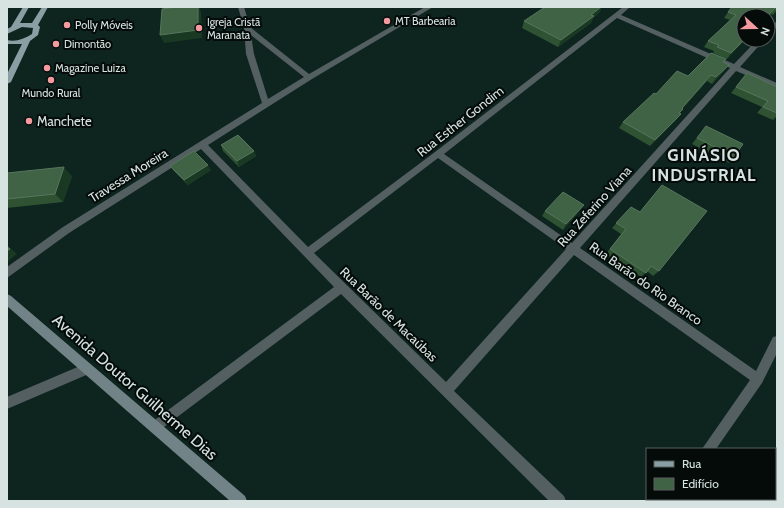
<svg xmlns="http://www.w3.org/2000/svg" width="784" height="508" viewBox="0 0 784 508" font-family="Cabin,sans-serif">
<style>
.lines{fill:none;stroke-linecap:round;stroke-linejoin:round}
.street{fill:#545f61;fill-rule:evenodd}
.secondary{fill:#728387;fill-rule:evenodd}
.primary{fill:#899fa4;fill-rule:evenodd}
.wall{fill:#2e5232}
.shaded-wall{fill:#193923}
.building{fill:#406245;stroke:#57765d}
.poi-dot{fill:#f49b9f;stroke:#040b09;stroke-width:1.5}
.labels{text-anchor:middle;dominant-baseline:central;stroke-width:4;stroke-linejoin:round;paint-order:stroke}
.far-poi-label{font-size:11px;fill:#d6e3e0;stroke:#040b09;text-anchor:start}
.poi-label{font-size:13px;fill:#d6e3e0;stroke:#040b09;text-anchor:start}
.street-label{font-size:13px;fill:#d6e3e0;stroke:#040b09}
.near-street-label{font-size:16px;fill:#d6e3e0;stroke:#040b09}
.district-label{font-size:17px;font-weight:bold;letter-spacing:1px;fill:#d6e3e0;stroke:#040b09}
</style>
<rect width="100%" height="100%" fill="#0d241f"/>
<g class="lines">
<g class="street">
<path d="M238 7H244L250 27 309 74 425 7H433L312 79 208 145 308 247 435 152 623 7H630L621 15 734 64 757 40H764L740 67 777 83V88L736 71 580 248 756 371 773 337 777 336V353L762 383 716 449H702L750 380 574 255 454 391 564 496 566 501H549L341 294 160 430 156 432 152 430 150 426 152 422 334 287 201 149 69 233 7 278V267L63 227 262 103 246 54 244 28ZM617 18 730 68 572 243 444 154ZM251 35 304 77 268 99 254 54ZM438 158 566 249 446 382 314 253Z"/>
<path d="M777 21V27L768 35V29Z"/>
<path d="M87 363 91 365 93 369 91 373 7 409V397Z"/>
<path d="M664 499H678L677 501H663Z"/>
</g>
<path class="secondary" d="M7 294 11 296 245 496 247 501H230L7 306Z"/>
<path class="primary" d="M23 7H29L20 23H32L42 7H48L38 25 40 27 38 35 30 41 11 82 7 84V74L22 44H7V40C16 42 24 39 32 34L33 28 22 27 7 34V29L11 27Z"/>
</g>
<g class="wall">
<path d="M777 7V10L773 15 771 14 768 16 744 40 727 59 713 53 714 51 704 47 708 41 730 20 724 18 728 12Z"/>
<path d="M600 12 593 18 591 23 558 47 522 28 524 21Z"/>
<path d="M726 59 723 62 724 71 712 84 707 81 683 108V109L680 113 681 114 676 120 650 146 619 128 623 122 656 94 688 76Z"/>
<path d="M747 73 777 87V116L773 120 757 113 762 107 731 93Z"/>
<path d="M706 126 734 157 729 163 692 144Z"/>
<path d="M221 145 254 151 256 156 239 167 223 151Z"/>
<path d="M170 166 211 170 188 185 174 171Z"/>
<path d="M7 173 72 176 63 202 7 208Z"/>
<path d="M584 205 580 210 563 230 542 216 545 211Z"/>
<path d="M631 207 659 271 653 276 647 271 641 277 606 254 621 234 612 228Z"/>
</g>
<g class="shaded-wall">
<path d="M198 7H199L201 12 202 38 164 43 160 35Z"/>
<path d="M601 7H602L600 12 593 18 591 23 558 47 561 40Z"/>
<path d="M744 40H745L727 59 731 53Z"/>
<path d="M729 65 724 71 712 84 716 77Z"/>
<path d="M711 75 707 81 678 114 682 108Z"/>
<path d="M681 114 676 120 650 146 655 140Z"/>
<path d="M254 151 256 156 239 167 237 161Z"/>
<path d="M208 165 211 170 188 185 184 180Z"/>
<path d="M64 167 72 176 63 202 55 194Z"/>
<path d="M584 205 580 210 563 230 566 224Z"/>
<path d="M7 245 17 254 7 262Z"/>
</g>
<g class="building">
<path d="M176 7H198V30L160 35 162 9Z"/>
<path d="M545 7H601L591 15 594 16 561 40 524 21Z"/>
<path d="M732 7H777V8H775L767 16H744V40L731 53 717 47 719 45 708 41 736 15 728 12Z"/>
<path d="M711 53 726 59 723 62 729 65 716 77 711 75 682 108 683 109 679 113 681 114 655 140 623 122 654 93 656 94 677 71 688 76Z"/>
<path d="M747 73 777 87V113L763 107 768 101 736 87Z"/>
<path d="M706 126 743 144 734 157 697 138Z"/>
<path d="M238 135 254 151 237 161 221 145Z"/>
<path d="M194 151 208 165 184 180 170 166Z"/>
<path d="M64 167 55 194 7 199V173Z"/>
<path d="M662 185 707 211 659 271 651 266 646 273 610 249 626 229 616 223 631 207 640 212Z"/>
<path d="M563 192 584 205 566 224 545 211Z"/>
<path d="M7 247 10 249 7 251Z"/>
</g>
<g class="poi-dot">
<circle cx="387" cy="21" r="4"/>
<circle cx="67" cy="25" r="4"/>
<circle cx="199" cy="28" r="4"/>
<circle cx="56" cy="44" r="4"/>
<circle cx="47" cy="68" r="4"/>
<circle cx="51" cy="80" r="4"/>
<circle cx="29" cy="121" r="4"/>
</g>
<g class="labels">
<g class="far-poi-label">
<text x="395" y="21">MT Barbearia</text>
<text x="207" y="22">Igreja Cristã<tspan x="207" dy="13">Maranata</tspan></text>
<text x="75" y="25">Polly Móveis</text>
<text x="64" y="44">Dimontão</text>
<text x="55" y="68">Magazine Luiza</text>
<text x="51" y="93" text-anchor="middle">Mundo Rural</text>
</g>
<g class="poi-label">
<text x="37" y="121">Manchete</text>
</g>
<g class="street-label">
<text transform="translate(460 121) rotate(-38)">Rua Esther Gondim</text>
<text transform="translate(128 175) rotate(-32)">Travessa Moreira</text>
<text transform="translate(594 206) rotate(-48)">Rua Zeferino Viana</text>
<text transform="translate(646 283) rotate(35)">Rua Barão do Rio Branco</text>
<text transform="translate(389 314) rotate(44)">Rua Barão de Macaúbas</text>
</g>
<g class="near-street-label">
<text transform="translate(135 387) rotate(41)">Avenida Doutor Guilherme Dias</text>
</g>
<g class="district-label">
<text x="704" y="155">GINÁSIO<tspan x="704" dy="20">INDUSTRIAL</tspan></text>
</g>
</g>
<rect width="784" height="508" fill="none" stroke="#d6e3e0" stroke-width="16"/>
<rect x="646" y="448" width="130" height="52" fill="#040b09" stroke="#58615f"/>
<rect x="654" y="461" width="20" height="6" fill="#899fa4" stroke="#58615f"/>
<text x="682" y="468" font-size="12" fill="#d6e3e0">Rua</text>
<rect x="654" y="478" width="20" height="12" fill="#406245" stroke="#58615f"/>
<text x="682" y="488" font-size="12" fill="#d6e3e0">Edifício</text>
<g transform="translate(756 28) rotate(111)"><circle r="19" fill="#040b09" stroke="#58615f"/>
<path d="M0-3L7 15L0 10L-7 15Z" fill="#f49b9f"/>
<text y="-6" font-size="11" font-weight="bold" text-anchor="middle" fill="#d6e3e0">N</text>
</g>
</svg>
